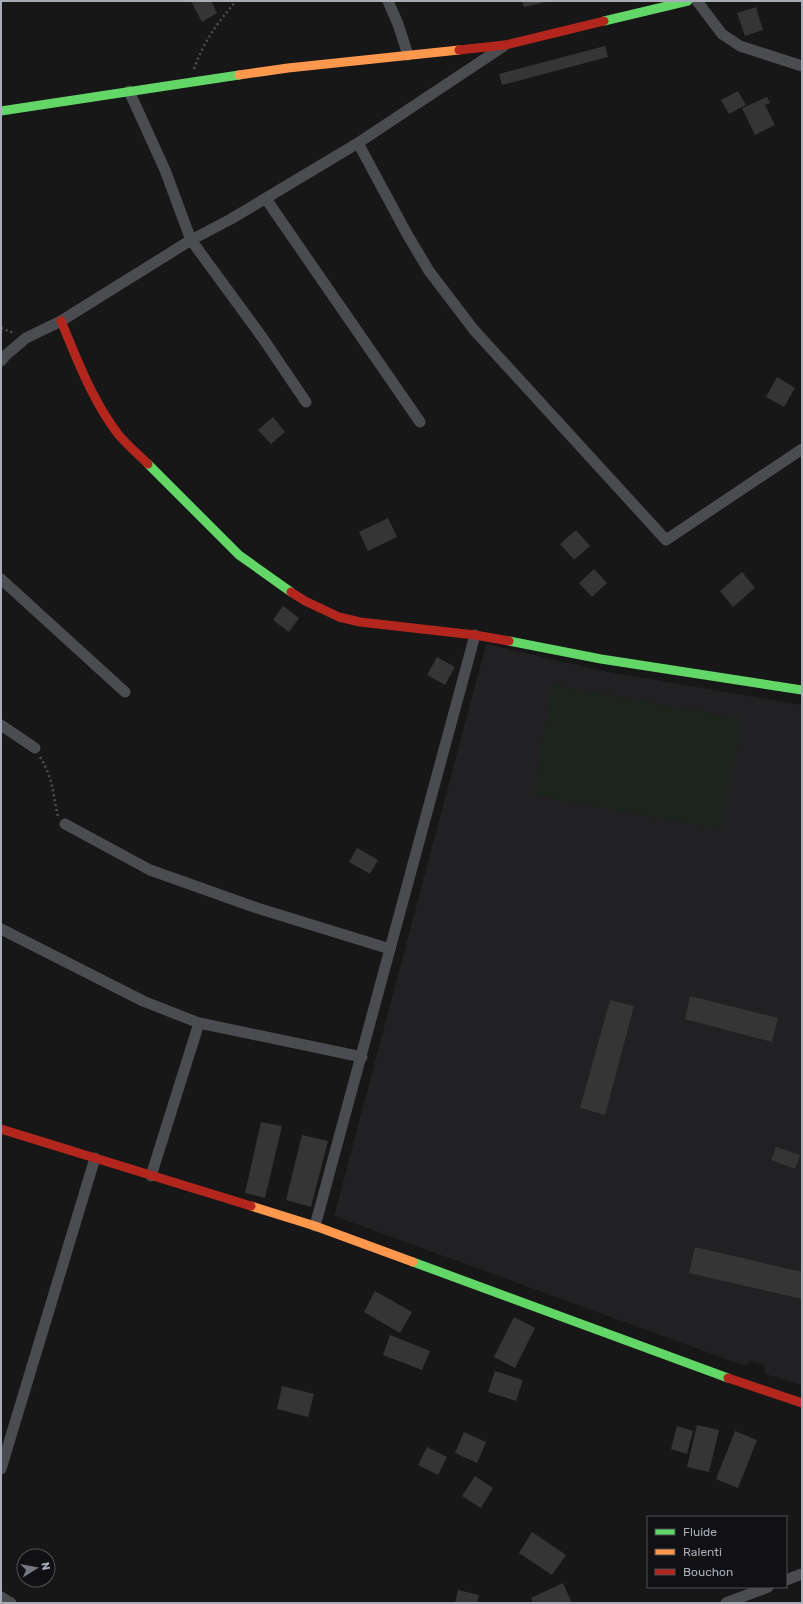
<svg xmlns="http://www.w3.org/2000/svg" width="803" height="1604" viewBox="0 0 803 1604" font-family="Rubik,sans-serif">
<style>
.built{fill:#212123}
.green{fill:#1d241e}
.building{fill:#353536}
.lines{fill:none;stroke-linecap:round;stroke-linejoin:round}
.path{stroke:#4d4e52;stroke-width:2.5;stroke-dasharray:2 3;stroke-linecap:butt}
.street{stroke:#4b4c50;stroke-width:11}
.fast{stroke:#63d668;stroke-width:9}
.slow{stroke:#ff974d;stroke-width:9}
.jam{stroke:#b3261e;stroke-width:9}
</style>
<rect width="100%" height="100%" fill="#171717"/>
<path class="built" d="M486 644 603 671 802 705V1385L765 1374 764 1364 750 1361 745 1366 334 1216Z"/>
<path class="green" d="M552 685 742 719 722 829 533 795Z"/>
<g class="building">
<path d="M191 1H211L217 13 202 22Z"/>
<path d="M522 1H546V2L524 7Z"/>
<path d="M756 7 763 30 745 36 737 13Z"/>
<path d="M605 46 608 57 502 85 499 74Z"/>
<path d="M738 91 746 105 729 114 721 100Z"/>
<path d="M767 97 770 103 765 105 775 125 755 135 742 108Z"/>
<path d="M777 377 795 388 784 407 766 397Z"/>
<path d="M273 417 285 432 271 444 258 430Z"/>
<path d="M388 518 397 537 368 551 359 532Z"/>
<path d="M576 530 590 546 574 560 560 544Z"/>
<path d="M594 569 607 583 592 597 579 583Z"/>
<path d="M742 572 755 588 733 607 720 591Z"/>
<path d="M283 606 299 618 289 632 273 620Z"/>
<path d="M437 657 455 667 445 685 427 675Z"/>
<path d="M357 848 378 860 370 874 349 862Z"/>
<path d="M690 996 778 1018 772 1042 685 1019Z"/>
<path d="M610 1000 634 1006 605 1115 580 1108Z"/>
<path d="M261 1122 282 1126 265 1198 245 1193Z"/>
<path d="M302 1135 328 1141 311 1207 286 1200Z"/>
<path d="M776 1147 800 1155 795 1169 771 1160Z"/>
<path d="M695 1247 802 1272V1299L689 1273Z"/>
<path d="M375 1291 412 1312 400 1333 364 1312Z"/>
<path d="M514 1317 535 1328 515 1368 494 1357Z"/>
<path d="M390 1335 430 1351 422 1370 383 1355Z"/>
<path d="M495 1371 523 1380 516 1401 488 1392Z"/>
<path d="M282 1386 314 1394 308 1417 277 1409Z"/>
<path d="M697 1425 719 1430 709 1472 687 1467Z"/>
<path d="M677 1426 693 1431 687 1454 671 1449Z"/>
<path d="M735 1431 757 1440 738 1488 716 1479Z"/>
<path d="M464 1432 486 1442 477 1463 455 1453Z"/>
<path d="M427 1447 447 1457 438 1475 418 1465Z"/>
<path d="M475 1476 493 1488 481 1508 462 1496Z"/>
<path d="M532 1532 566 1555 552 1575 519 1553Z"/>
<path d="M563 1583 572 1603H533L531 1598Z"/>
<path d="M458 1590 479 1595 477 1603H455Z"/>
</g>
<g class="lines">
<g class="path">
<path d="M194 69C205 39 216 25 236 1"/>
<path d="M1 328 14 333"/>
<path d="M40 757C54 780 52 792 58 816"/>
</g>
<g class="street">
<path d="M388 1 398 24 408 55"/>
<path d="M697 1 722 34 740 46 802 66"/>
<path d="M129 91 165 170 191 240 262 337 306 402"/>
<path d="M358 143 407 234 429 271 474 330 666 540 802 449"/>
<path d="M266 199 420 422"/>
<path d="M1 361 6 355 26 338 61 321 191 240 231 219 358 143 504 46"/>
<path d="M1 579 125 692"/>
<path d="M1 725 35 748"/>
<path d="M65 824 150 870 257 908 390 949"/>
<path d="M1 929 143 1001 199 1023 362 1057"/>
<path d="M151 1176 199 1023"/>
<path d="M315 1226 475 635"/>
<path d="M1 1469 95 1158"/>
<path d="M786 1580 802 1574"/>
<path d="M1 1597 11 1603"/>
<path d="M726 1603 768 1587"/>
</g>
<g class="fast">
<path d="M604 21 688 1"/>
<path d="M1 111 239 75"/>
<path d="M148 464 239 555 291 592"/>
<path d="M509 641 601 659 802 690"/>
<path d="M413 1262 728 1378"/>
</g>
<g class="slow">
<path d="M239 75 288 68 459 50"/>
<path d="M251 1206 315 1226 413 1262"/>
</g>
<g class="jam">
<path d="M459 50 505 45 604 21"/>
<path d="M61 321C77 359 92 400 118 434 127 445 138 454 148 464"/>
<path d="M291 592 305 601 339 617 360 622 475 635 509 641"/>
<path d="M1 1129 251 1206"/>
<path d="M728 1378 802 1403"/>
</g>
</g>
<rect width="803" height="1604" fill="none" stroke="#a8adb8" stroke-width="4"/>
<rect x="647" y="1516" width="140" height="72" fill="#111113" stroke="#4d4f55"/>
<rect x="655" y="1529" width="20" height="6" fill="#63d668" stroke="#4d4f55"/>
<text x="683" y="1536" font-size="12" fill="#a8adb8">Fluide</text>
<rect x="655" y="1549" width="20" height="6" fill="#ff974d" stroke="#4d4f55"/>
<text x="683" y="1556" font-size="12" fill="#a8adb8">Ralenti</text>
<rect x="655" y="1569" width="20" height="6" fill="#b3261e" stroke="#4d4f55"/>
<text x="683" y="1576" font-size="12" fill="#a8adb8">Bouchon</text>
<g transform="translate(36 1568) rotate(79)"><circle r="19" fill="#111113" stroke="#4d4f55"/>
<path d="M0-3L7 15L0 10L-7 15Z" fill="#757880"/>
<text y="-6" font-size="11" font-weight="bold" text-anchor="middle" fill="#a8adb8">N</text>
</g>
</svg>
